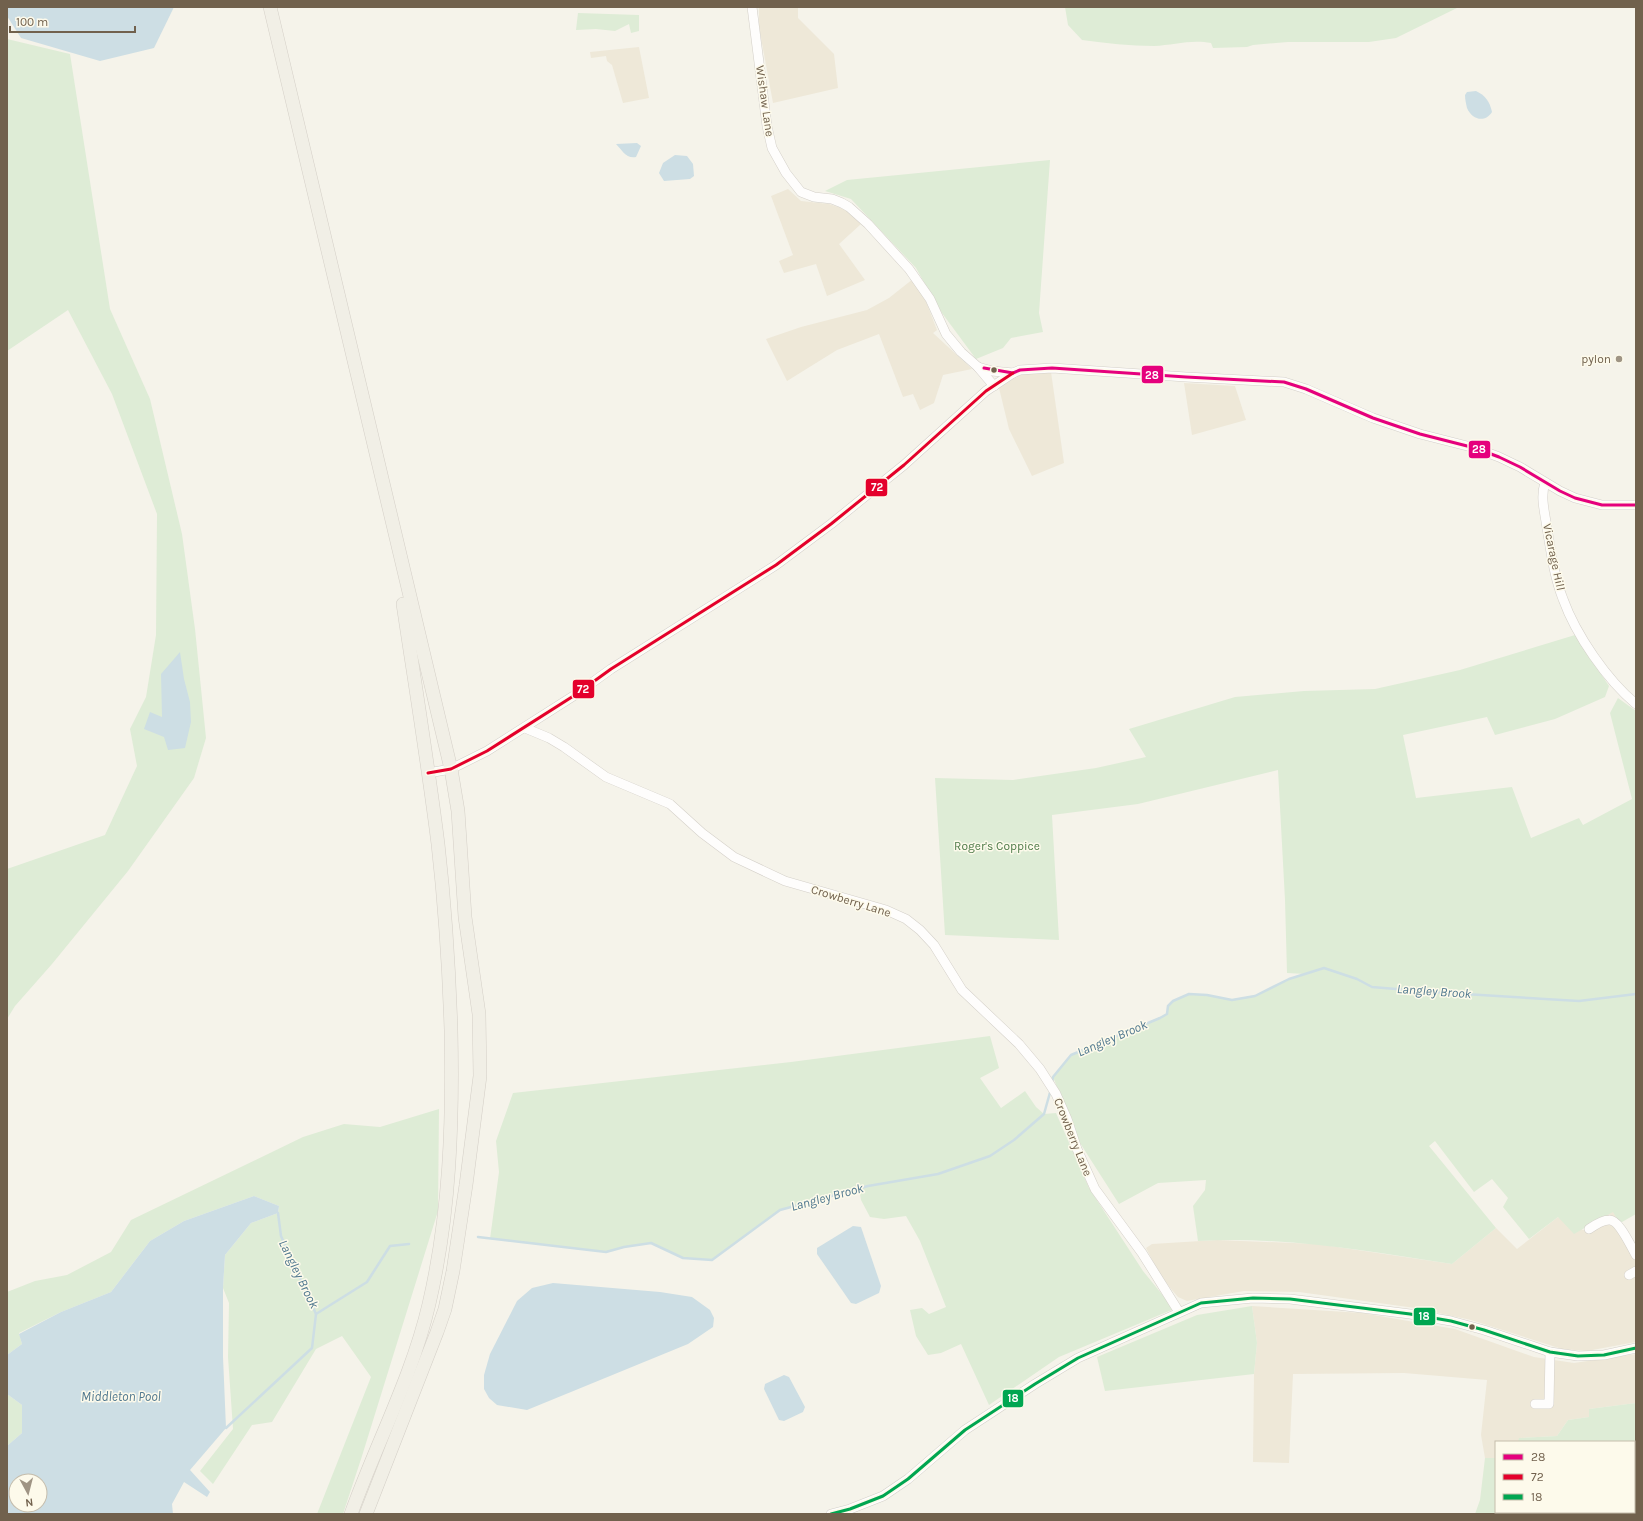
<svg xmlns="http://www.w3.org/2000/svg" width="1643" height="1521" viewBox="0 0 1643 1521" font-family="Karla,sans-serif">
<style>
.residential{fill:#eee8d8}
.green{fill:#deecd6}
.water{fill:#cddee4;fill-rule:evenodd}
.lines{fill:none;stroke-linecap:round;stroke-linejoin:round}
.stream{stroke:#cddee4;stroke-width:2.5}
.street-casing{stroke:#d4d0c9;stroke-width:10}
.primary-casing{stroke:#d4cfc7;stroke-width:14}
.street{stroke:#fefdfc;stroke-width:9}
.primary{stroke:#f1efe6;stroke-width:13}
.bus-1-casing{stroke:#fdfaeb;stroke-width:6}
.bus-2-casing{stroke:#fdfaeb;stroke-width:6}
.bus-3-casing{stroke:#fdfaeb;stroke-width:6}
.bus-1{stroke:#e5007d;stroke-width:3}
.bus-2{stroke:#e4002b;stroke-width:3}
.bus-3{stroke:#00a651;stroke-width:3}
.poi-dot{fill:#9f9484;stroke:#fdfaeb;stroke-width:1.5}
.bus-dot{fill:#71614d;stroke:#fdfaeb;stroke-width:1.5}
.labels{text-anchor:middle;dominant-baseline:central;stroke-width:3;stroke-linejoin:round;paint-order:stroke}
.street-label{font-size:12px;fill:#71614d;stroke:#fdfaeb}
.poi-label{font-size:12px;fill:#71614d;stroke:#fdfaeb;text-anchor:end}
.park-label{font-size:12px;fill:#4e7b49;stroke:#fdfaeb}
.water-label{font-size:13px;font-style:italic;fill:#50788f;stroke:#fdfaeb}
.line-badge{stroke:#fdfaeb;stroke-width:1.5}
.badge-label{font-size:11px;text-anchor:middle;font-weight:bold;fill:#fff}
</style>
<rect width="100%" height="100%" fill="#f5f3ea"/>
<g class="residential">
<path d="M759 7H798V18L834 54 838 88 773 103 759 27Z"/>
<path d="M639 47 649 98 623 103 612 65 607 61 606 56 591 58 590 52Z"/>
<path d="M788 189 801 201 829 204 847 210 861 224 839 244 865 280 827 296 816 264 784 273 779 261 793 255 771 196Z"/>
<path d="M913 279 925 299 937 330 933 333 972 369 943 375 934 403 920 410 913 394 903 397 879 334 837 350 787 381 766 339 801 327 867 310 889 298Z"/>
<path d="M1051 372 1064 463 1032 476 1009 429 999 388 1022 373Z"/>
<path d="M1184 383 1235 386 1246 420 1192 435Z"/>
<path d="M1613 1211 1636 1248V1342L1587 1351 1562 1349 1471 1320 1415 1308 1299 1292 1244 1291 1187 1301 1178 1297 1171 1289 1159 1273 1146 1248 1152 1244 1217 1240 1317 1244 1452 1264 1496 1228 1517 1249 1558 1217 1583 1230Z"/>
<path d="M1252 1306 1362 1313 1455 1329 1534 1357 1574 1363 1636 1354V1403L1589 1409V1417L1568 1420 1557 1436 1520 1438 1518 1442H1496V1458H1485L1481 1435 1487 1380 1404 1373 1293 1374 1289 1463 1253 1462 1254 1374 1257 1343Z"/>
</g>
<g class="green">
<path d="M1065 7H1459L1396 38 1369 42H1288L1253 45 1247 47 1213 48 1211 43C1192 39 1173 45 1154 46 1130 46 1106 43 1082 40L1068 25Z"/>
<path d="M578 13 639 15V31L631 33 629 24 615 31 596 29 576 30Z"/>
<path d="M7 39 70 54 110 309 150 399 182 534 195 629 206 738 194 778 128 871 52 964 15 1006 7 1019V869L105 835 137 766 130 729 146 697 156 635 157 514 112 394 68 310 7 351Z"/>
<path d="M1050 160 1039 313 1043 332 1011 338 1003 348 976 359 939 309 916 268 851 199 825 191 847 180Z"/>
<path d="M1575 635 1609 686 1605 697 1555 719 1495 735 1487 717 1403 735 1416 798 1512 787 1531 838 1579 818 1583 825 1632 799 1610 713 1618 698 1636 711V1214L1622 1222H1619L1613 1212 1574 1234 1558 1217 1529 1239 1503 1207 1508 1198 1492 1179 1474 1192 1435 1141 1429 1146 1496 1228 1452 1264C1368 1251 1283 1236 1198 1241L1193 1206 1205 1190 1206 1180 1158 1183 1119 1204 1080 1143 1053 1077 1071 1055 1167 1014 1168 1006 1173 1001 1189 994 1207 995 1232 1000 1255 996 1289 979 1305 974 1287 973 1285 900 1278 770 1138 804 1052 815 1059 940 945 935 935 778 1013 780 1096 768 1146 757 1129 729 1235 697 1304 691 1375 689 1460 670Z"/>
<path d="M990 1036 999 1068 980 1078 1001 1108 1025 1091 1036 1107 1044 1114 1056 1113 1089 1188 1143 1271 1174 1309 1059 1357 989 1405 961 1344 941 1353 928 1355 916 1336 910 1310 922 1308 929 1314 946 1307 920 1241 906 1216 884 1219 870 1217 861 1200 859 1188 780 1210 712 1260 683 1258 651 1243 624 1247 606 1252 490 1239 499 1172 496 1141 513 1093 791 1062Z"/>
<path d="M439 1109 438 1211 362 1456 343 1514H317L371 1377 342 1336 316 1349 272 1422 252 1425 213 1484 200 1471 233 1429 228 1357 229 1303 223 1288 225 1255 251 1223 278 1213 279 1206 254 1196 184 1221 150 1241 111 1292 61 1312 19 1333 22 1344 7 1355V1292L35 1281 67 1275 111 1252 131 1220 303 1137 344 1124 380 1127Z"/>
<path d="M1252 1306 1257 1343 1254 1374 1105 1391 1097 1357 1197 1315Z"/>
<path d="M7 1394 22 1405V1433L7 1446Z"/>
<path d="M1636 1403V1514H1475L1480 1500 1485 1458H1496V1512H1634V1442H1518L1519 1438 1557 1436 1568 1420 1589 1417V1409Z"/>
</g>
<g class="water">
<path d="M7 7H174L154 48 100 61 21 38 7 16Z"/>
<path d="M1476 91C1485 95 1490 102 1492 112 1485 123 1472 120 1467 108 1466 104 1465 99 1465 95L1467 92Z"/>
<path d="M637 143 641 146 636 157C626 159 622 150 616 144Z"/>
<path d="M675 155 687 156 693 164 694 176 690 179 664 181 659 173 663 163Z"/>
<path d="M180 652 184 679 190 702 191 722 185 748 168 750 164 737 144 729 150 712 162 717 161 674Z"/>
<path d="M254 1196 279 1206 278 1213 251 1223 225 1255 223 1288V1357L226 1428 190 1470 210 1492 207 1497 184 1482 172 1504 173 1514H7V1446L22 1433V1405L7 1394V1355L22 1344 19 1334 61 1312 111 1292 150 1241 184 1221ZM16 1481H40V1505H16Z"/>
<path d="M853 1226 861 1227 881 1286 879 1293 856 1304 851 1303 817 1254V1248Z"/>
<path d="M553 1283 660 1292 692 1297 710 1310 714 1318 713 1327 688 1344 527 1410 497 1405 489 1398 484 1389V1375L490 1354 517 1301 532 1288Z"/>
<path d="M784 1375 789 1377 805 1407 803 1412 784 1421 779 1420 764 1389 765 1384Z"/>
</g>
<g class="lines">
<g class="stream">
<path d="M1052 1083 1053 1077 1071 1055 1160 1018 1167 1014 1168 1006 1173 1001 1189 994 1207 995 1232 1000 1255 996 1289 979 1324 968 1357 979 1372 987 1432 992 1579 1001 1636 994"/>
<path d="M278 1213 281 1236 316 1314 367 1282 390 1246 409 1244"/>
<path d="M478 1237 606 1252 624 1247 651 1243 683 1258 712 1260 780 1210 868 1186 938 1174 990 1156 1014 1140 1044 1114 1051 1089"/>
<path d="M226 1428 312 1348 316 1314"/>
</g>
<g class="street-casing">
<g id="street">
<path d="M752 7 767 126 772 148 786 173 801 192 814 197 832 199 842 203 849 207 868 224 909 269 930 299 946 334 961 352 978 367 994 386"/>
<path d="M978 367 992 371 1013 373 1020 370 1052 368 1186 377 1284 382 1306 389 1373 418 1420 434 1475 448 1499 457 1520 467 1560 491 1575 498 1602 505H1636"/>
<path d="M1545 483C1540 497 1545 513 1547 528 1551 552 1554 576 1563 599 1576 635 1607 680 1636 704"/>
<path d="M525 728 549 738 564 747 606 777 670 804 702 833 734 857 785 881 886 910 906 919 920 930 934 945 962 990 1019 1044 1040 1069 1056 1094 1067 1119 1077 1149 1095 1189 1142 1253 1179 1312"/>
<path d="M428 773 451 769 487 751 575 695 611 669 776 565 831 524 904 465 986 391 1013 373"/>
<path d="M1589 1229C1595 1225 1602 1220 1609 1220 1619 1219 1631 1247 1636 1255"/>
<path d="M1629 1275 1636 1271"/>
<path d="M1535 1404H1549L1550 1352"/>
<path d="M831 1514 850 1509 883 1496 908 1479 965 1430 1035 1384 1078 1358 1201 1303 1253 1298 1290 1299 1410 1314 1451 1321 1484 1330 1550 1352 1578 1356 1604 1355 1636 1348"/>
</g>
</g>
<g class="primary-casing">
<g id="primary">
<path d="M270 7 451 769 458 811 465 917 479 1014 480 1076 466 1185 453 1271 445 1309 437 1332 366 1514"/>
<path d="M351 1514C376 1444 412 1377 429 1304 450 1214 453 1122 451 1030 449 968 445 906 438 844 428 764 415 684 403 604"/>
</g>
</g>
<use href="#street" class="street"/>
<use href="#primary" class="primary"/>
<g class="bus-1-casing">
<path id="bus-1" d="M984 368 1013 373 1020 370 1052 368 1186 377 1284 382 1306 389 1373 418 1420 434 1475 448 1499 457 1520 467 1560 491 1575 498 1602 505H1636"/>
</g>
<g class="bus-2-casing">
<path id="bus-2" d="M428 773 451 769 487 751 575 695 611 669 776 565 831 524 904 465 986 391 1013 373"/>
</g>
<g class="bus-3-casing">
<path id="bus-3" d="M831 1514 850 1509 883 1496 908 1479 965 1430 1035 1384 1078 1358 1201 1303 1253 1298 1290 1299 1410 1314 1451 1321 1484 1330 1550 1352 1578 1356 1604 1355 1636 1348"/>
</g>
<use href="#bus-1" class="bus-1"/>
<use href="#bus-2" class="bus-2"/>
<use href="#bus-3" class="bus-3"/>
</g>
<circle class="poi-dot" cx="1619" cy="359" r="4"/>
<g class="bus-dot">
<circle cx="994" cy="370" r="3.5"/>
<circle cx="1472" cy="1327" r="3.5"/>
</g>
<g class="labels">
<g class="street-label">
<text transform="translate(765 101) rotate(82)">Wishaw Lane</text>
<text transform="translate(1554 557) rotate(78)">Vicarage Hill</text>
<text transform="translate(851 901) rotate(17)">Crowberry Lane</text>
<text transform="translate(1073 1137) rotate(68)">Crowberry Lane</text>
</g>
<g class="poi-label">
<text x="1611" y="359">pylon</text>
</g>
<g class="park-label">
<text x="997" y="846">Roger's Coppice</text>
</g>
<g class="water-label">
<text transform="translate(1434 991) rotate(4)">Langley Brook</text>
<text transform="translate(1112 1038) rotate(-23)">Langley Brook</text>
<text transform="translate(827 1197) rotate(-15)">Langley Brook</text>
<text transform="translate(299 1274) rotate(64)">Langley Brook</text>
<text x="121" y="1396">Middleton Pool</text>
</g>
</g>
<g class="line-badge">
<rect x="1141" y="365" width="23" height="19" rx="4" fill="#e5007d"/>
<rect x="1468" y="440" width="23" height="19" rx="4" fill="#e5007d"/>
<rect x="865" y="478" width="23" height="19" rx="4" fill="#e4002b"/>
<rect x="572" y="679" width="23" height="20" rx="4" fill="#e4002b"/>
<rect x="1413" y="1307" width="23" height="19" rx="4" fill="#00a651"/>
<rect x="1002" y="1389" width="22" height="19" rx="4" fill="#00a651"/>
</g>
<g class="badge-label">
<text x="1152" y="379">28</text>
<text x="1479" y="453">28</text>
<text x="877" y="491">72</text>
<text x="583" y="693">72</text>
<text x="1424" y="1320">18</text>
<text x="1013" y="1402">18</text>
</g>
<rect width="1643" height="1521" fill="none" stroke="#71614d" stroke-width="16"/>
<rect x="1495" y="1441" width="140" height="72" fill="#fdfaeb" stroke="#c5bdac"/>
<rect x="1503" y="1454" width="20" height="6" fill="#e5007d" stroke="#c5bdac"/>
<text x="1531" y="1461" font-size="12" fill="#71614d">28</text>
<rect x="1503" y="1474" width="20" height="6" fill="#e4002b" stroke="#c5bdac"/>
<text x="1531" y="1481" font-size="12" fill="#71614d">72</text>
<rect x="1503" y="1494" width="20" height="6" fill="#00a651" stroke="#c5bdac"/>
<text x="1531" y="1501" font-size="12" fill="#71614d">18</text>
<g transform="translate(28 1493) rotate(173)"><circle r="19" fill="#fdfaeb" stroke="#c5bdac"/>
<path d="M0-3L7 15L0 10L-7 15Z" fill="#9f9484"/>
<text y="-6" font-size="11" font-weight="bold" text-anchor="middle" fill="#71614d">N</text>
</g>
<path d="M10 26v6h125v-6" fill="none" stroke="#71614d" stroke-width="2"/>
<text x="16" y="26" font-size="12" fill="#71614d" stroke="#fdfaeb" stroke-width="3" paint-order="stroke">100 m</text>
</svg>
